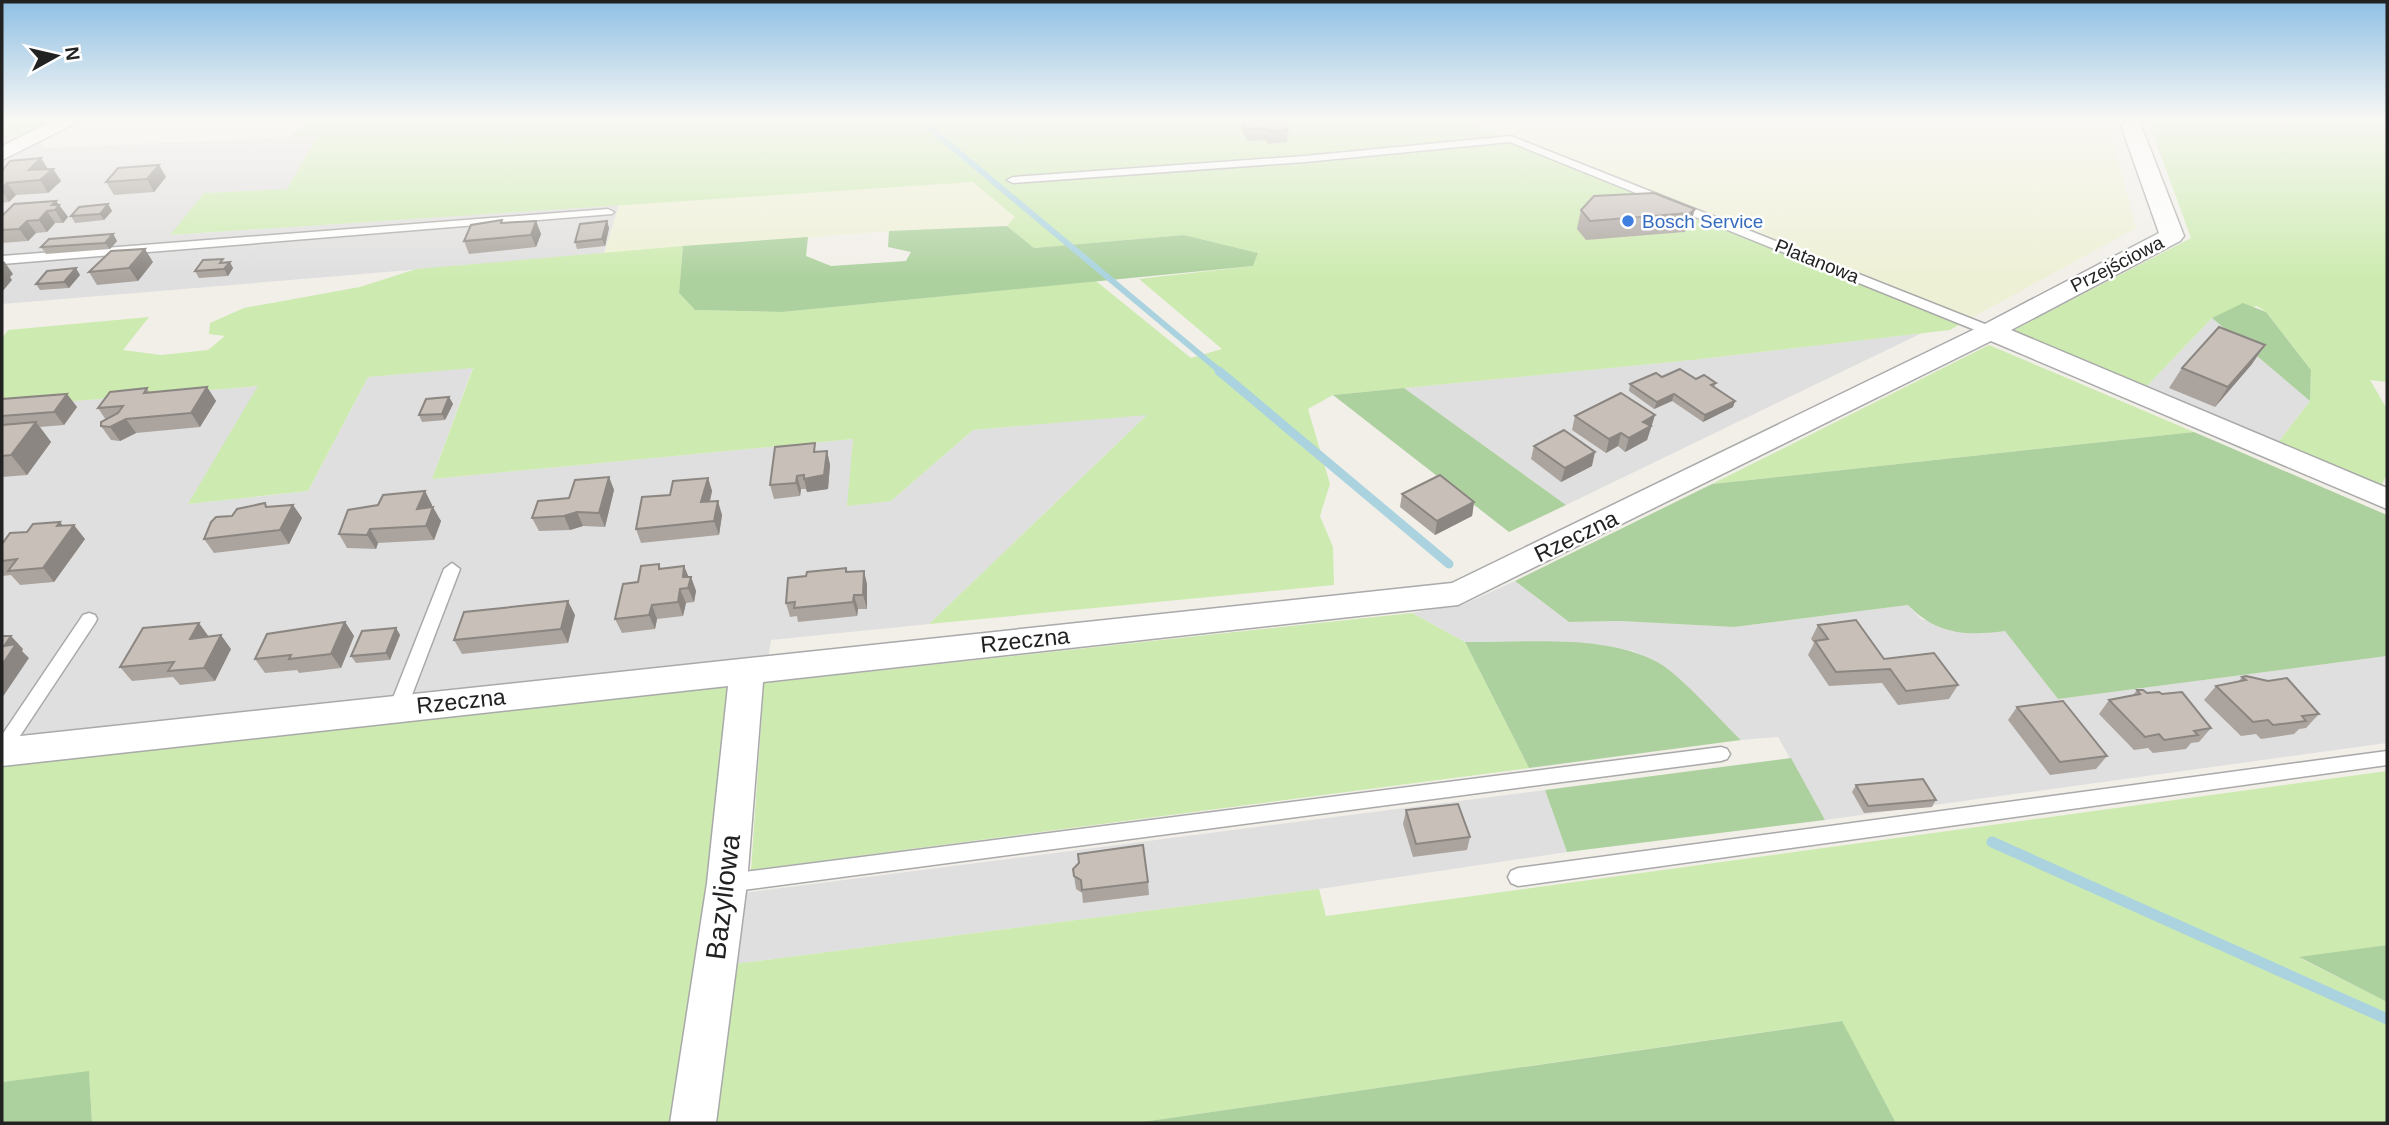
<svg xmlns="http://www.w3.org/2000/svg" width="2389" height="1125" viewBox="0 0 2389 1125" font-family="Helvetica,sans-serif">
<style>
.residential{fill:#e0dfdf}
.farmland{fill:#eef0d5}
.grass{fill:#cdebb0}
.forest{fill:#add19e}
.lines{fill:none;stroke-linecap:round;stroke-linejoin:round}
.stream-far2{stroke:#aad3df;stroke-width:6}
.stream-far1{stroke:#aad3df;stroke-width:9}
.stream{stroke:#aad3df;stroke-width:11}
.service-casing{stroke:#a9a9a9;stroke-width:3}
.minor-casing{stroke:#a9a9a9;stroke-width:3}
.service{fill:#fff;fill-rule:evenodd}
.minor{fill:#fff;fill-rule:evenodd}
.wall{fill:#aba49e}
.shaded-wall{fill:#8b8681}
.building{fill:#c7bfb8;stroke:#8b8681;stroke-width:2}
.shop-dot{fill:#3f7fe0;stroke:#fff;stroke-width:2.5}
.labels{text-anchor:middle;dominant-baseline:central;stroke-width:5;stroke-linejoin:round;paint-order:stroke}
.far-shop-label{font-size:19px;fill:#366cbe;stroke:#fff;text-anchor:start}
.far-street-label{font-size:19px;fill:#222;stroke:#fff}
.street-label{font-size:23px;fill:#222;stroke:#fff}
.near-street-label{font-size:28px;fill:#222;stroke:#fff}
</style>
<rect width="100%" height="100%" fill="#f2efe9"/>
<g class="residential">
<path d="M29 133 45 148 317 136 287 189 204 193 171 235 619 205 604 254 2 304V135Z"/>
<path d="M2212 318 2310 401 2276 445 2144 389Z"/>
<path d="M1922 333 1566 505 1404 388 1692 360Z"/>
<path d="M473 367 432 479 853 439 848 505 891 501 973 430 1148 414 929 624 771 640 764 683 2 766V407L259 386 189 504 308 491 368 377Z"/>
<path d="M1515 581 1569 622 1619 621 1734 627 1908 605 1921 619 1985 633 2005 630 2058 699 2387 656V743L1825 820 1778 737 1741 740 1662 665 1633 651 1596 644 1465 642 1412 613 1464 604Z"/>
<path d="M1545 790 1567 852 1319 889 726 965 735 894Z"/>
</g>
<g class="farmland">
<path d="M1461 120H2107L2136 228 1964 322Z"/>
<path d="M973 182 1015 217 1007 226 889 231 604 254 619 205Z"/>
</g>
<g class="grass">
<path d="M2 120H54L29 133 2 135Z"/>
<path d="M300 120H1461L1964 322 1950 330 1692 360 1333 395 1308 409 1330 484 1320 516 1333 547 1334 585 929 624 1147 415 973 430 891 501 847 506 853 439 432 479 473 368 368 377 308 491 188 504 258 386 2 407V338L8 330 149 317 123 350 161 355 208 350 225 336 209 334 210 323 244 308 360 287 416 269 683 246 679 293 695 310 782 312 1096 281 1191 358 1222 349 1139 279 1253 266 1258 253 1184 235 1034 248 1007 226 1015 217 973 182 170 235 204 193 287 189 317 136 289 137 304 124Z"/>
<path d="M2148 120H2256L2289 125 2287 120H2387V382L2370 380 2387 409V474L2381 486 2276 445 2310 401 2311 370 2266 312 2257 306 2212 318 2144 389 2010 332 2191 238Z"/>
<path d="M1989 345 2194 432 1712 484Z"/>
<path d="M1412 613 1465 642 1529 768 751 870 764 683Z"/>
<path d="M737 686 677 1123H92L89 1072 2 1082V766Z"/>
<path d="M2387 771V945L2300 958 2387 1002V1123H1896L1841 1021 1135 1123H708L726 965 1319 889 1326 916Z"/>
</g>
<g class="forest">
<path d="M1007 226 1034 248 1184 235 1258 253 1253 266 782 312 695 310 679 293 683 246 808 237 806 256 831 266 906 261 911 252 888 247 889 231Z"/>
<path d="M2243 303 2266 312 2311 370 2310 401 2212 318Z"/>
<path d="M1404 388 1566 505 1509 532 1333 395Z"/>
<path d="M2194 432 2387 515V656L2058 699 2005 631C1966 636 1937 635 1908 605L1734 627 1619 621 1569 622 1515 581 1712 484Z"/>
<path d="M1465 642C1525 643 1606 633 1659 663 1681 676 1721 721 1741 740L1529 768Z"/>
<path d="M1791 758 1825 820 1567 852 1545 790Z"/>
<path d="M2387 945V1002L2299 957Z"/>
<path d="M1842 1021 1896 1123H1135Z"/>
<path d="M89 1071 92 1123H2V1082Z"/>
</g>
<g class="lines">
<path class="stream-far2" d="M920 120 1221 372"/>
<path class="stream-far1" d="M1219 371 1449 564"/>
<path class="stream" d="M1992 842 2387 1019"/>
<g class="service-casing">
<g id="service">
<path d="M1511 136 1995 328 1996 331 1990 335 1985 334 1510 142 1305 162 1013 183 1007 180 1013 177 1305 156Z"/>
<path d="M608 209 614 212 612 214 2 264V256Z"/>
<path d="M452 563 460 569 407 708 404 713 398 715 392 713 389 708 444 569Z"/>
<path d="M89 613 95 615 97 619 95 623 8 754 2 756V735L83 615Z"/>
<path d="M1721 747 1727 749 1730 754 1727 759 1721 761 728 892 721 889 718 883 721 877 728 874Z"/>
<path d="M2387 751V765L1518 886 1511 883 1508 877 1511 871 1518 868Z"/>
</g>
</g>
<g class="minor-casing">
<g id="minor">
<path d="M55 120H82L2 160V146Z"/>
<path d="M2119 120H2139L2184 236 2180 241 2011 330 2387 488V509L1991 341 1458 605 763 682 747 883 716 1123H670L707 883 728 686 2 766V738L1452 583 1981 326 2159 233Z"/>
</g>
</g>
<use href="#service" class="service"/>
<use href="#minor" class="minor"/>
</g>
<g class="wall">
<path d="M1241 120H1283L1288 130 1287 142 1268 144 1266 140 1247 141 1241 128Z"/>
<path d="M41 158 48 169H53L61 181 48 193 16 195 9 202 2 203V171Z"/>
<path d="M159 165 166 177 154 192 114 195 106 182Z"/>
<path d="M56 201 68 217 63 223H55L47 232 36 233 28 241 2 243V216Z"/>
<path d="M108 204 112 211 104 220 75 223 71 216Z"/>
<path d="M1695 209 1689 228 1684 232 1586 240 1577 229 1581 210Z"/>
<path d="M536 221 541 234 536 247 469 254 464 241 504 223Z"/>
<path d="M607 221 609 228 605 246 577 249 575 242Z"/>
<path d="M113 234 117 241 110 249 46 254 41 247Z"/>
<path d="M153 262 138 281 97 285 89 272Z"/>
<path d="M225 262 233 268 228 276 199 278 195 271Z"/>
<path d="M80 275 69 288 40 290 36 284Z"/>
<path d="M2252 364 2215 407 2169 388 2182 368Z"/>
<path d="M1696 379 1716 383 1714 387 1735 401 1733 407 1703 422 1672 401 1654 409 1629 391 1630 384Z"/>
<path d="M207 387 216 401 200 427 136 433 120 441 111 440 101 426 106 420 98 408 147 388 149 392Z"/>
<path d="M67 394 77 407 64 425 40 427 51 442 27 475 2 477V399Z"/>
<path d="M449 397 453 404 445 420 422 422 419 415Z"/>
<path d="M1655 415 1647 440 1625 452 1618 446 1606 453 1572 430 1575 416Z"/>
<path d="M1534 446 1592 466 1561 482 1531 459Z"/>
<path d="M827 451 830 465 828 489 807 492 806 489H801L800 496 774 499 770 485 817 452Z"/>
<path d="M609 477 614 490 605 527 583 526 570 530 539 531 532 518Z"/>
<path d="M708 478 712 491 710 502 722 515 719 535 641 543 636 529 670 495Z"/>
<path d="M425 491 432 505 431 508 441 521 434 540 378 543 376 549 347 548 339 534 378 505Z"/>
<path d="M1402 494 1474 502 1472 516 1435 535 1400 507Z"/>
<path d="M293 505 302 518 289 544 214 553 204 539 232 516 268 507Z"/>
<path d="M63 526 85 539 54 582 20 585 11 575 2 576V544L27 532Z"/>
<path d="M659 564 661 569 691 577 696 591 694 602 686 603 683 616 657 619 655 629 622 633 615 619Z"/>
<path d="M846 568 848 572 867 584V609H858L857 616 798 622 797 616 790 617 786 603 806 576Z"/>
<path d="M575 615 568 643 462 654 454 640Z"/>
<path d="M345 622 354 636 341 668 299 673 297 670 265 673 255 659Z"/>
<path d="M1818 625 1884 659 1958 685 1949 699 1898 705 1882 683 1829 686 1808 655 1814 643 1811 639Z"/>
<path d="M396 628 400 635 390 660 356 663 351 656Z"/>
<path d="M209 637 231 649 215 681 180 685 173 677 132 681 120 667Z"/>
<path d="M2242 677 2319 714 2306 728 2299 729 2294 734 2261 739 2256 734 2241 736 2204 700 2216 686 2238 682Z"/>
<path d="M2137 690 2147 693 2162 694 2211 728 2199 742 2191 743 2186 749 2153 753 2148 748 2134 750 2099 714 2109 700 2133 695Z"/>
<path d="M2017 707 2107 756 2096 769 2050 775 2008 720Z"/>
<path d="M1856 785 1936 800 1932 807 1864 813 1852 792Z"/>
<path d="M1406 810 1470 837 1467 850 1413 857 1403 824Z"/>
<path d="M1073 869 1148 882 1149 895 1083 903 1082 893 1076 889Z"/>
</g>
<g class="shaded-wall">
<path d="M41 158 49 171 29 170Z"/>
<path d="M159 165 166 177 154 192 147 179Z"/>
<path d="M53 169 61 181 48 193 40 180Z"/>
<path d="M7 183 16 195 9 202 2 191V188Z"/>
<path d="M56 201 68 217 63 223 52 205Z"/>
<path d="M108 204 112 211 104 220 100 214Z"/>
<path d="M1695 209 1689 228 1684 232 1690 213Z"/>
<path d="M47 211 55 223 47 232 39 220Z"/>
<path d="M27 221 36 233 28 241 19 229Z"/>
<path d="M536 221 541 234 536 247 531 235Z"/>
<path d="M607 221 609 228 605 246 602 239Z"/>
<path d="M113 234 117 241 110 249 105 243Z"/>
<path d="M145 249 153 262 138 281 129 268Z"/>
<path d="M4 261 13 274 10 277 12 280 2 292V263Z"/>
<path d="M230 262 233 268 228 276 224 269Z"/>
<path d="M76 268 80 275 69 288 64 282Z"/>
<path d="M2265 345 2252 364 2215 407 2228 387Z"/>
<path d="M207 387 216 401 200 427 191 413Z"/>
<path d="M67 394 77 407 64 425 54 412Z"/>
<path d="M1674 394 1672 401 1654 409 1657 402Z"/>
<path d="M449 397 453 404 445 420 442 414Z"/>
<path d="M1735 401 1733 407 1703 422 1705 415Z"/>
<path d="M1655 415 1647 440 1625 452 1629 438 1643 422Z"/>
<path d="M126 419 136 433 120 441 110 427Z"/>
<path d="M36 422 51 442 27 475 11 455Z"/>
<path d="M1621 433 1618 446 1606 453 1609 439Z"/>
<path d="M827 451 830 465 828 489 807 492 804 479Z"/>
<path d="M1595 452 1592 466 1561 482 1565 468Z"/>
<path d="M797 476 801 489 800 496 796 483Z"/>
<path d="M609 477 614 490 605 527 599 513Z"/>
<path d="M708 478 712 491 706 516 701 502Z"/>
<path d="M425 491 432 505 425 523 417 509Z"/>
<path d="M718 501 722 515 719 535 714 521Z"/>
<path d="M1474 502 1472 516 1435 535 1437 521Z"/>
<path d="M293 505 302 518 289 544 280 530Z"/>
<path d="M433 507 441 521 434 540 426 526Z"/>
<path d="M577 512 583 526 570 530 564 516Z"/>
<path d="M60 522 68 532 74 525 85 539 54 582 43 568 57 526Z"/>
<path d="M370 529 378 543 376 549 367 535Z"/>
<path d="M684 566 690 580 691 577 696 591 694 602 683 577Z"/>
<path d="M864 571 867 584V609L863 595Z"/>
<path d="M680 589 686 603 683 616 678 602Z"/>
<path d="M854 595 858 609 857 616 853 602Z"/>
<path d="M568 601 575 615 568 643 561 629Z"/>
<path d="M652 605 657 619 655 629 649 615Z"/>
<path d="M345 622 354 636 341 668 331 654Z"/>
<path d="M199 623 209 637 190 639Z"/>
<path d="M396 628 400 635 390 660 386 653Z"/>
<path d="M221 635 231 649 215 681 204 668Z"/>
<path d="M11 636 23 649 22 651 29 658 2 698V665L4 646Z"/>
</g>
<g class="building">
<path d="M1243 120H1283L1288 130 1269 131 1267 128 1247 129Z"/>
<path d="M41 158 29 170 53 169 40 180 7 183 2 188V171L10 161Z"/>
<path d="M159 165 147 179 106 182 118 168Z"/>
<path d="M1654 193 1695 209 1690 213 1590 221 1581 210 1594 196Z"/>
<path d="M56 201 52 205H59L55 210 47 211 39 220 27 221 19 229 2 230V216L14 204Z"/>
<path d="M108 204 100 214 71 216 79 207Z"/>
<path d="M502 220 501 223 536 221 531 235 464 241 471 225Z"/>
<path d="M607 221 602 239 575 242 580 224Z"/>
<path d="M113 234 105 243 41 247 49 239Z"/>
<path d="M145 249 129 268 89 272 111 251Z"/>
<path d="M223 259 220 263 230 262 224 269 195 271 203 260Z"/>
<path d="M76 268 64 282 36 284 47 271Z"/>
<path d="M2219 327 2265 345 2228 387 2182 368Z"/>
<path d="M1680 369 1696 379 1704 375 1716 383 1711 385 1735 401 1705 415 1674 394 1657 402 1630 384 1656 373 1662 377Z"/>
<path d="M207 387 191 413 126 419 110 427 101 426V422L118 413 123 406 98 408 110 392 147 388 144 393Z"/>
<path d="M1621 393 1655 415 1643 422 1651 426 1629 438 1621 433 1609 439 1575 416Z"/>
<path d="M67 394 54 412 2 416V399Z"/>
<path d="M449 397 442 414 419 415 426 399Z"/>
<path d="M36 422 11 455 2 456V425Z"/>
<path d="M1564 430 1595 452 1565 468 1534 446Z"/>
<path d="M815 443 814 452 827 451 824 475 804 479V475L797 476 796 483 770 485 775 447Z"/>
<path d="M1440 475 1474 502 1437 521 1402 494Z"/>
<path d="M609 477 599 513 577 512 564 516 532 518 538 501 569 498 575 480Z"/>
<path d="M708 478 701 502 718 501 714 521 636 529 642 497 670 495 673 481Z"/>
<path d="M425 491 417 509 433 507 426 526 370 529 367 535 339 534 348 510 378 505 383 495Z"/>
<path d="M265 503 266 507 293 505 280 530 204 539 211 522 216 517 232 516 237 509Z"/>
<path d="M60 522 57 526 74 525 43 568 8 571 17 559 2 561V544L10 533 27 532 33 524Z"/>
<path d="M659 564V569L684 566 683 577H691L688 588 680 589 678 602 652 605 649 615 615 619 623 584 638 582 641 566Z"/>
<path d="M846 568V572L864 571 863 595H854L853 602 794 608 795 602 786 603 788 578 806 576 807 572Z"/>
<path d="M568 601 561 629 454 640 464 612Z"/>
<path d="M1856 620 1884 659 1934 653 1958 685 1906 691 1890 669 1836 672 1815 641 1828 639 1818 625Z"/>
<path d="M345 622 331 654 289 659 291 655 255 659 267 634Z"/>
<path d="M199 623 190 639 221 635 204 668 168 671 174 662 120 667 143 628Z"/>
<path d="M396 628 386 653 351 656 362 631Z"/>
<path d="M2 636H11L4 646 16 644 2 665Z"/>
<path d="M2246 676 2268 681 2287 678 2319 714 2302 716 2306 721 2273 725 2268 720 2253 722 2216 686 2246 680 2242 677Z"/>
<path d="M2137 690H2143L2147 693 2159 692 2162 694 2182 692 2211 728 2194 731 2198 735 2164 740 2159 734 2145 737 2109 700 2140 694Z"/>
<path d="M2063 701 2107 756 2060 762 2017 707Z"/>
<path d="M1923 779 1936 800 1868 806 1856 785Z"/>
<path d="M1458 804 1470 837 1416 844 1406 810Z"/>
<path d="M1143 845 1148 882 1082 890 1081 880 1074 876 1073 869 1079 863 1078 854Z"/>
</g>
<linearGradient id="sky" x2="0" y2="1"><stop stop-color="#8fc0e4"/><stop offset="0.43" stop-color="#f9f8f5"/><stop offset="1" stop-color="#f9f8f5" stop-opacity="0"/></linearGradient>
<rect width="2389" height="278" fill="url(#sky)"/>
<circle class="shop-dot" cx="1628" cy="221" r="7"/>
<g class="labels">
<g class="far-shop-label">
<text x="1642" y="221">Bosch Service</text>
</g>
<g class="far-street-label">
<text transform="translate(1817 261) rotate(22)">Platanowa</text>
<text transform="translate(2117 264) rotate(-27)">Przejściowa</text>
</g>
<g class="street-label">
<text transform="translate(1576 536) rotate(-26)">Rzeczna</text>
<text transform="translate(1025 640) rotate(-6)">Rzeczna</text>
<text transform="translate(461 701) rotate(-6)">Rzeczna</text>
</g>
<g class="near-street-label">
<text transform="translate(723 897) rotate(-83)">Bazyliowa</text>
</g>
</g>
<rect width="2389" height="1125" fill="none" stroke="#222222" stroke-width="7"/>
<g transform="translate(56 56) rotate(82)" stroke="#ffffff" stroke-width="5" paint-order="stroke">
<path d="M0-5L12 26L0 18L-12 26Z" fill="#222222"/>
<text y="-10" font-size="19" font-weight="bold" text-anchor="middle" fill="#222222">N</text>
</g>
</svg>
